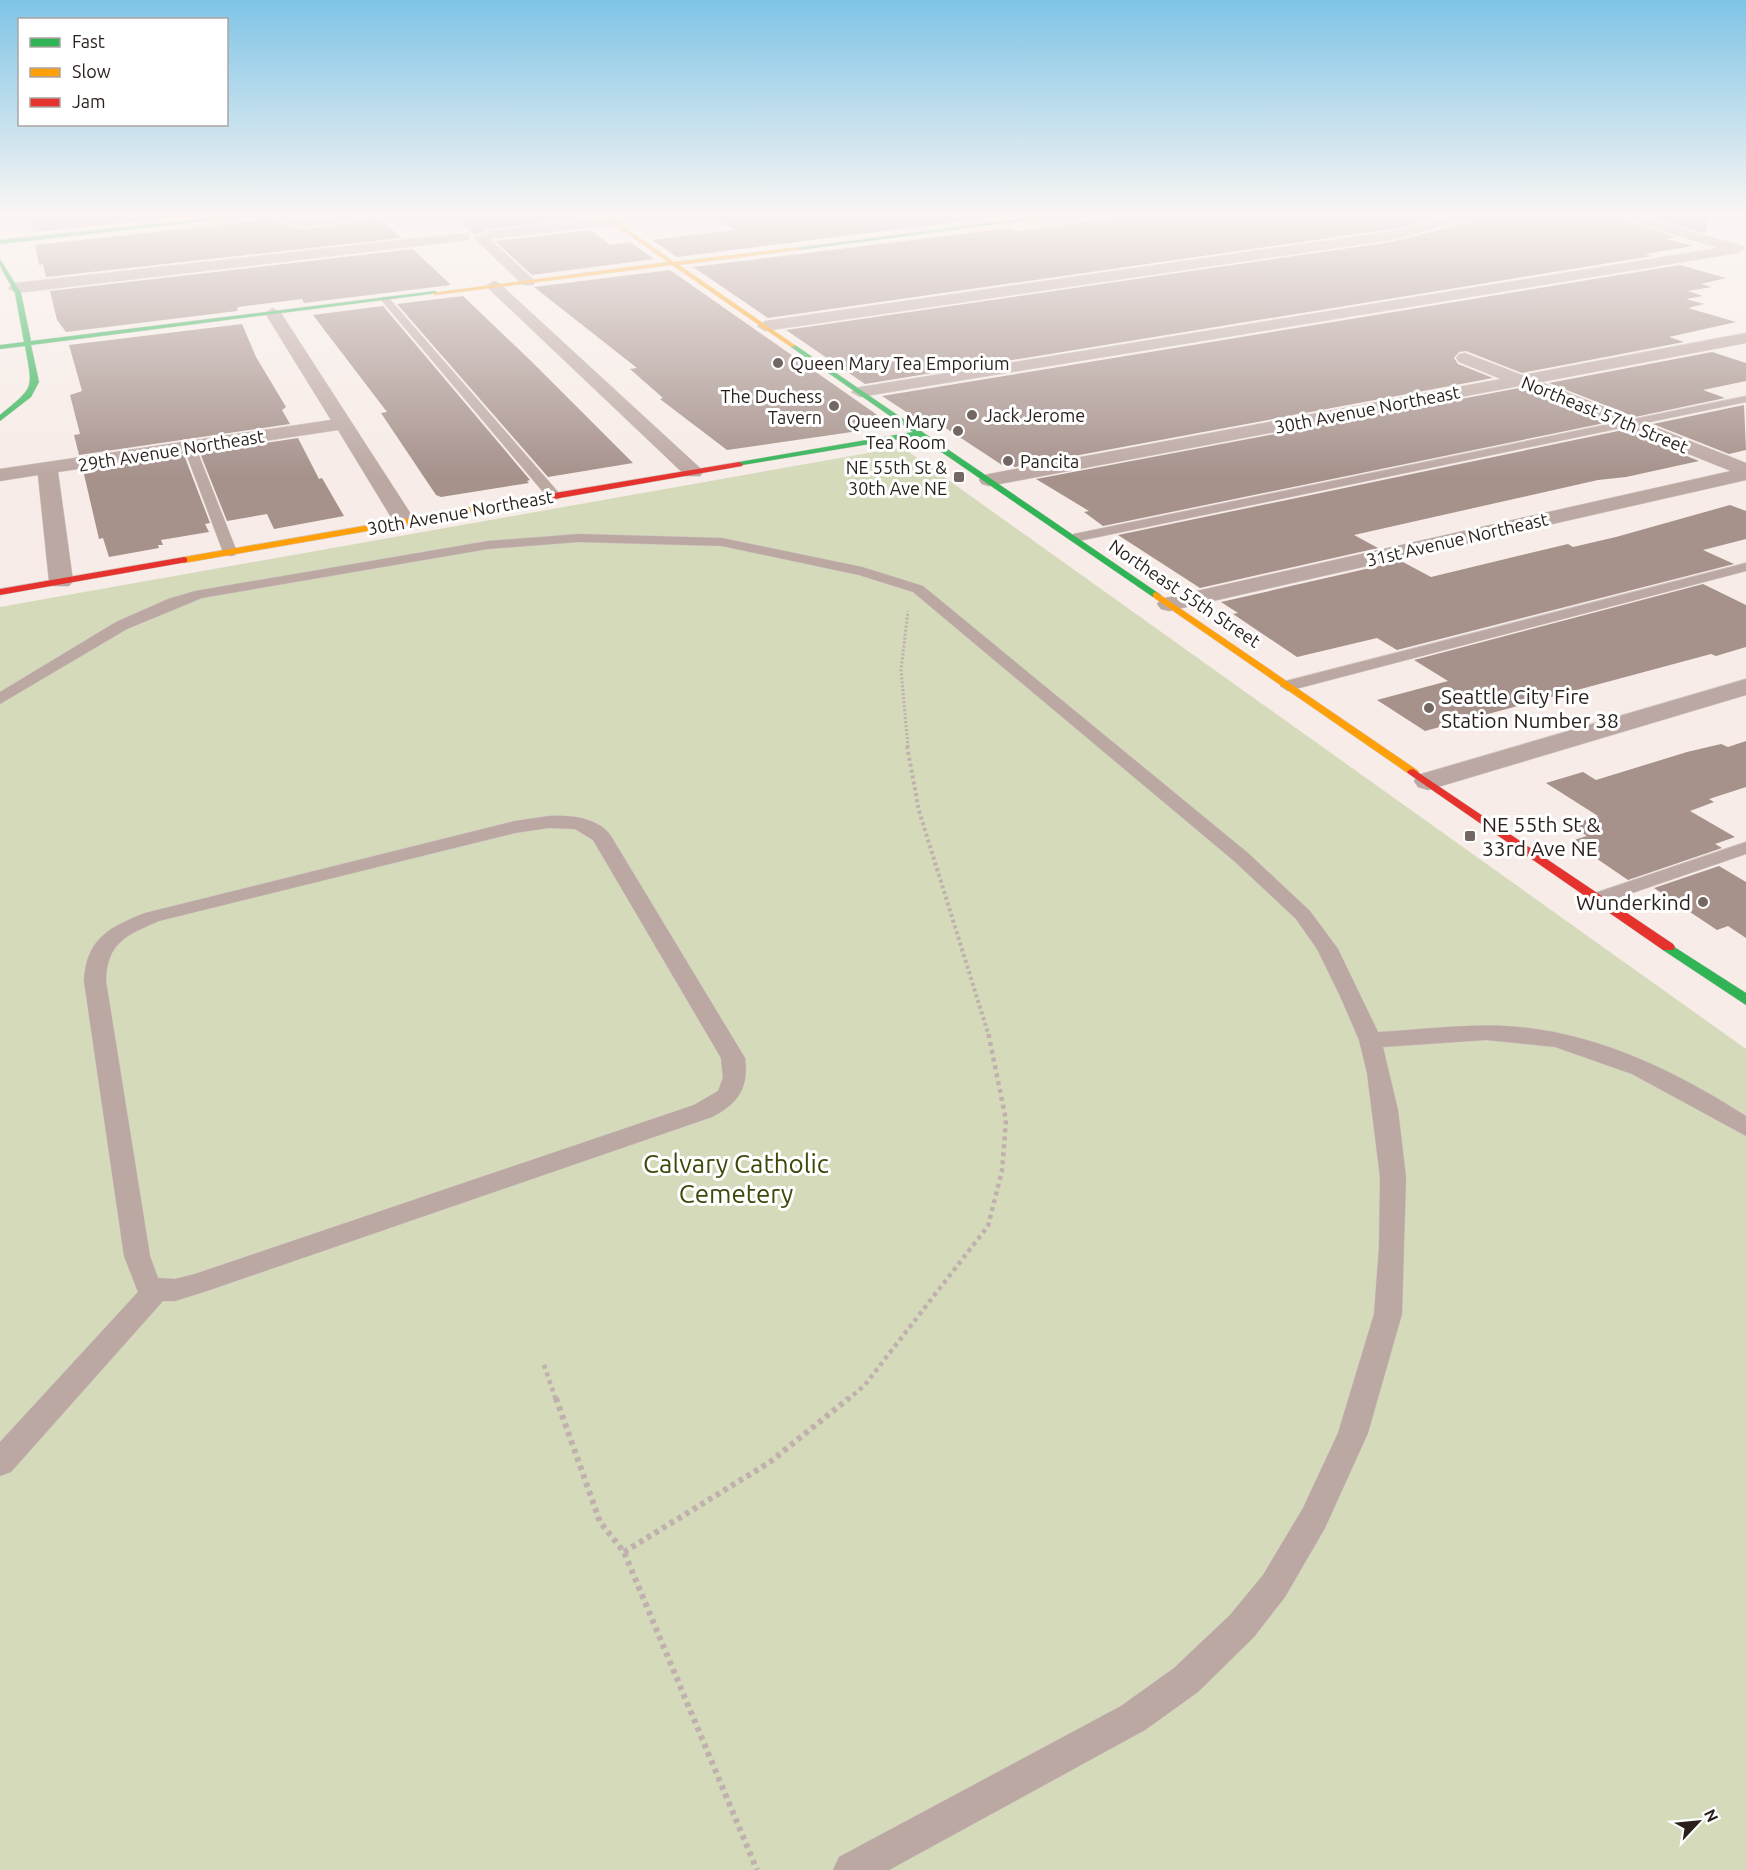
<svg xmlns="http://www.w3.org/2000/svg" width="1746" height="1870" viewBox="0 0 1746 1870" font-family="Ubuntu,sans-serif">
<style>
.green{fill:#d5daba}
.building{fill:#a6918b}
.lines{fill:none;stroke-linecap:round;stroke-linejoin:round}
.lane-casing{stroke:#d0c8c4;stroke-width:1}
.street-casing{stroke:#d0c8c4;stroke-width:1}
.fast-casing{stroke:#d0c8c4;stroke-width:1}
.slow-casing{stroke:#d0c8c4;stroke-width:1}
.jam-casing{stroke:#d0c8c4;stroke-width:1}
.path-far3{stroke:#c0b1ae;stroke-width:3;stroke-dasharray:2 2;stroke-linecap:butt}
.path-far2{stroke:#c0b1ae;stroke-width:4;stroke-dasharray:3 3;stroke-linecap:butt}
.path-far1{stroke:#c0b1ae;stroke-width:4.5;stroke-dasharray:4 4;stroke-linecap:butt}
.path{stroke:#c0b1ae;stroke-width:6;stroke-dasharray:4.5 4.5;stroke-linecap:butt}
.lane{fill:#bca8a3;fill-rule:evenodd}
.street{fill:#bca8a3;fill-rule:evenodd}
.fast{fill:#30b455;fill-rule:evenodd}
.slow{fill:#ff9f0a;fill-rule:evenodd}
.jam{fill:#e5322d;fill-rule:evenodd}
.poi-dot{fill:#726762;stroke:#fff;stroke-width:2}
.labels{text-anchor:middle;dominant-baseline:central;stroke-width:6;stroke-linejoin:round;paint-order:stroke}
.far-poi-label{font-size:18px;fill:#2a1f1a;stroke:#fff;text-anchor:start}
.far-street-label{font-size:18px;fill:#2a1f1a;stroke:#fff}
.poi-label{font-size:21px;fill:#2a1f1a;stroke:#fff;text-anchor:start}
.near-park-label{font-size:26px;fill:#3a4a0a;stroke:#fff}
</style>
<rect width="100%" height="100%" fill="#f7ece7"/>
<path class="green" d="M902 447 1746 1049V1870H0V607Z"/>
<g class="building">
<path d="M30 215H197L33 232Z"/>
<path d="M266 215H272L268 219 270 221 305 229 381 219 401 238 46 277 43 264 39 265 35 245 257 221Z"/>
<path d="M451 215H569L575 219 490 229 475 235Z"/>
<path d="M710 215H980L988 218 677 257 652 240 735 230Z"/>
<path d="M1143 215H1418L1431 219 1406 227 768 318 693 267 1010 228 1016 231Z"/>
<path d="M1483 215H1607L1675 237 1666 239 1693 246 1644 254 1652 256 865 384 786 330 1391 242 1474 221Z"/>
<path d="M1640 215H1706L1707 232 1704 233Z"/>
<path d="M590 230 610 245 630 242 654 259 532 275 495 241Z"/>
<path d="M413 249 451 285 304 303 302 299 238 307 237 311 66 332 57 320 50 291Z"/>
<path d="M1680 265 1726 278 1701 284 1712 287 1688 291 1703 296 1686 299 1704 304 1688 308 1736 322 1669 337 1684 342 1522 373 1466 351 1459 352 1454 358 1458 364 1493 378 1015 467 1010 464 1002 465 932 419 920 421 882 396Z"/>
<path d="M670 270 893 426 727 450 660 399 663 398 630 369 637 368 534 287Z"/>
<path d="M463 296 532 362 633 463 548 477 397 304Z"/>
<path d="M383 306 530 480 527 481 529 483 441 497 436 495 381 413 387 412 313 315Z"/>
<path d="M242 324 256 357 286 407 282 410 290 424 79 455 74 435 80 434 70 395 82 391 69 345Z"/>
<path d="M1712 352 1746 363V381L1703 390 1725 398 1635 417 1549 383Z"/>
<path d="M1519 388 1605 423 1103 526 1084 512 1089 511 1036 479Z"/>
<path d="M1744 405 1746 450 1729 454 1653 424Z"/>
<path d="M1623 430 1699 461 1626 477 1598 480 1354 535 1378 548 1200 588 1118 535Z"/>
<path d="M298 438 319 479 322 478 344 516 274 529 267 514 227 521 200 453Z"/>
<path d="M184 455 210 523 205 524 209 532 161 540 163 545H158L159 548 109 557 103 538 99 539 83 470Z"/>
<path d="M1730 505 1746 511V539L1703 550 1734 564 1397 650 1377 638 1297 657 1233 614 1238 613 1221 602 1401 561 1431 577 1568 544 1573 547 1616 537Z"/>
<path d="M1703 584 1746 605V647L1716 656 1711 654 1425 731 1377 700 1448 681 1414 660Z"/>
<path d="M1746 741V787L1709 799 1714 802 1690 811 1735 837 1715 844 1722 848 1628 880 1571 841 1587 836 1571 825 1598 816 1546 783 1583 772 1596 780 1687 752 1721 744 1728 747Z"/>
<path d="M1719 866 1746 882V938L1728 926 1717 930 1654 888Z"/>
</g>
<g class="lines">
<g class="lane-casing">
<g id="lane">
<path d="M366 215H395L305 227 270 219 274 216 305 221Z"/>
<path d="M382 297H388L559 493V499H549L382 301Z"/>
<path d="M1746 396V402L1074 542 1067 538 1074 534Z"/>
<path d="M190 444 196 448 237 552 235 555 230 556 223 552 184 448Z"/>
<path d="M579 534 722 538 862 567 923 586 1248 853 1310 911 1338 949 1378 1032C1420 1030 1463 1024 1505 1026 1592 1030 1674 1070 1746 1116V1136L1632 1074 1555 1047 1486 1040 1383 1047 1398 1110 1406 1177 1402 1314 1368 1433 1325 1528 1285 1597 1254 1637 1198 1692 1145 1730 889 1870H833L839 1857 1121 1706 1174 1668 1230 1615 1263 1575 1303 1508 1338 1433 1374 1314 1379 1247 1380 1177 1367 1073 1359 1040 1340 996 1317 949 1296 919 1234 861 913 592 859 575 722 546 579 542 488 549 202 598 127 629 0 704V692L116 622 168 599 195 591 488 541Z"/>
<path d="M1746 563V571L1288 691 1280 686 1282 682Z"/>
<path d="M549 816C569 815 598 817 611 836L745 1058C749 1088 738 1104 712 1117L207 1291 175 1301H163L11 1472 0 1476V1442L138 1292 124 1256 84 981C86 939 109 927 145 913L515 821ZM549 828 575 829 593 840 721 1058 723 1078 718 1091 694 1105 195 1274 175 1279 158 1278 150 1256 106 981C107 942 127 935 159 921L515 833Z"/>
<path d="M1746 842V854L1606 902H1592L1589 898 1592 894Z"/>
</g>
</g>
<g class="street-casing">
<g id="street">
<path d="M629 215H671L664 219 490 239 533 279 535 282 533 285H523L474 238 490 231Z"/>
<path d="M1451 215H1481C1475 220 1466 220 1458 222 1435 226 1414 236 1391 240L765 331 757 326 765 321 1407 229Z"/>
<path d="M1609 215H1631L1743 246 1745 249 1738 253 860 397 851 392 860 387 1718 248Z"/>
<path d="M464 233 469 234V240L16 293 8 288 16 283Z"/>
<path d="M494 281 499 283 700 468 703 472 700 476H686L489 289 486 286Z"/>
<path d="M273 308 281 313 416 522 413 527H397L338 430 58 472 73 581 69 586H53L49 581 38 475 0 481V469L331 420 265 313Z"/>
<path d="M1746 333V343L1541 382 1746 463V480L1169 611 1161 609 1157 604 1161 599 1731 471 1519 386 989 486 982 484 979 480 982 476 989 474 1501 379 1459 362 1456 358 1459 354 1465 353 1522 375Z"/>
<path d="M1746 679V695L1438 787 1428 790 1418 787 1414 781 1418 775Z"/>
</g>
</g>
<g class="fast-casing">
<g id="fast">
<path d="M241 215H260L0 244V240Z"/>
<path d="M1051 215H1068L798 250 795 248Z"/>
<path d="M0 259 21 293 31 341 435 291 438 293 31 345 39 382 31 397 0 421V415C35 386 33 390 25 346L0 349V345L24 342 15 293 0 266Z"/>
<path d="M791 345H795L1161 595 1153 597 918 436 736 466 735 464 739 462 913 432 791 347Z"/>
<path d="M1668 943 1746 993V1005L1663 950 1661 947Z"/>
</g>
</g>
<g class="slow-casing">
<g id="slow">
<path d="M600 215H607L674 262 800 247 798 250 679 265 796 346 791 347 672 265 435 295 432 293 668 262Z"/>
<path d="M537 496 541 499 540 501 184 563 179 560 184 557Z"/>
<path d="M1156 592 1417 770 1419 772 1417 774H1409L1153 597V593Z"/>
</g>
</g>
<g class="jam-casing">
<g id="jam">
<path d="M739 462 743 464 742 466 537 502 533 499 537 496Z"/>
<path d="M184 557 187 558V562L0 595V589Z"/>
<path d="M1413 769 1673 944 1675 947 1673 950H1663L1409 774 1407 772 1409 770Z"/>
</g>
</g>
<path class="path-far3" d="M908 747 901 670 908 611"/>
<path class="path-far2" d="M907 746 919 811 988 1033"/>
<g class="path-far1">
<path d="M544 1365 556 1400"/>
<path d="M847 1400 864 1386 988 1226 1002 1171 1006 1120 988 1032"/>
</g>
<g class="path">
<path d="M556 1398 600 1522 624 1552 757 1870"/>
<path d="M624 1552 770 1462 849 1398"/>
</g>
<use href="#lane" class="lane"/>
<use href="#street" class="street"/>
<use href="#fast" class="fast"/>
<use href="#slow" class="slow"/>
<use href="#jam" class="jam"/>
</g>
<linearGradient id="sky" x2="0" y2="1"><stop stop-color="#7fc4e6"/><stop offset="0.45" stop-color="#fbf6f4"/><stop offset="1" stop-color="#fbf6f4" stop-opacity="0"/></linearGradient>
<rect width="1746" height="477" fill="url(#sky)"/>
<g class="poi-dot">
<circle cx="778" cy="363" r="6"/>
<circle cx="834" cy="406" r="6"/>
<circle cx="972" cy="415" r="6"/>
<circle cx="958" cy="431" r="6"/>
<circle cx="1008" cy="461" r="6"/>
<rect x="953" y="471" width="12" height="12" rx="3"/>
<circle cx="1429" cy="708" r="6"/>
<rect x="1464" y="830" width="12" height="12" rx="3"/>
<circle cx="1703" cy="902" r="6"/>
</g>
<g class="labels">
<g class="far-poi-label">
<text x="790" y="363">Queen Mary Tea Emporium</text>
<text x="822" y="396" text-anchor="end">The Duchess<tspan x="822" dy="21">Tavern</tspan></text>
<text x="984" y="415">Jack Jerome</text>
<text x="946" y="421" text-anchor="end">Queen Mary<tspan x="946" dy="21">Tea Room</tspan></text>
<text x="1020" y="461">Pancita</text>
<text x="947" y="467" text-anchor="end">NE 55th St &amp;<tspan x="947" dy="21">30th Ave NE</tspan></text>
</g>
<g class="far-street-label">
<text transform="translate(1367 409) rotate(-11)">30th Avenue Northeast</text>
<text transform="translate(1605 414) rotate(22)">Northeast 57th Street</text>
<text transform="translate(171 450) rotate(-9)">29th Avenue Northeast</text>
<text transform="translate(460 512) rotate(-10)">30th Avenue Northeast</text>
<text transform="translate(1457 539) rotate(-13)">31st Avenue Northeast</text>
<text transform="translate(1185 593) rotate(34)">Northeast 55th Street</text>
</g>
<g class="poi-label">
<text x="1441" y="696">Seattle City Fire<tspan x="1441" dy="24">Station Number 38</tspan></text>
<text x="1482" y="824">NE 55th St &amp;<tspan x="1482" dy="24">33rd Ave NE</tspan></text>
<text x="1691" y="902" text-anchor="end">Wunderkind</text>
</g>
<g class="near-park-label">
<text x="736" y="1163">Calvary Catholic<tspan x="736" dy="30">Cemetery</tspan></text>
</g>
</g>
<rect x="18" y="18" width="210" height="108" fill="#ffffff" stroke="#aaa5a3" stroke-width="1.5"/>
<rect x="30" y="38" width="30" height="9" fill="#30b455" stroke="#aaa5a3" stroke-width="1.5"/>
<text x="72" y="48" font-size="18" fill="#2a1f1a">Fast</text>
<rect x="30" y="68" width="30" height="9" fill="#ff9f0a" stroke="#aaa5a3" stroke-width="1.5"/>
<text x="72" y="78" font-size="18" fill="#2a1f1a">Slow</text>
<rect x="30" y="98" width="30" height="9" fill="#e5322d" stroke="#aaa5a3" stroke-width="1.5"/>
<text x="72" y="108" font-size="18" fill="#2a1f1a">Jam</text>
<g transform="translate(1698 1822) rotate(64)" stroke="#ffffff" stroke-width="4.5" paint-order="stroke">
<path d="M0-4.5L10 22L0 15L-10 22Z" fill="#2a1f1a"/>
<text y="-9" font-size="16" font-weight="bold" text-anchor="middle" fill="#2a1f1a">N</text>
</g>
</svg>
